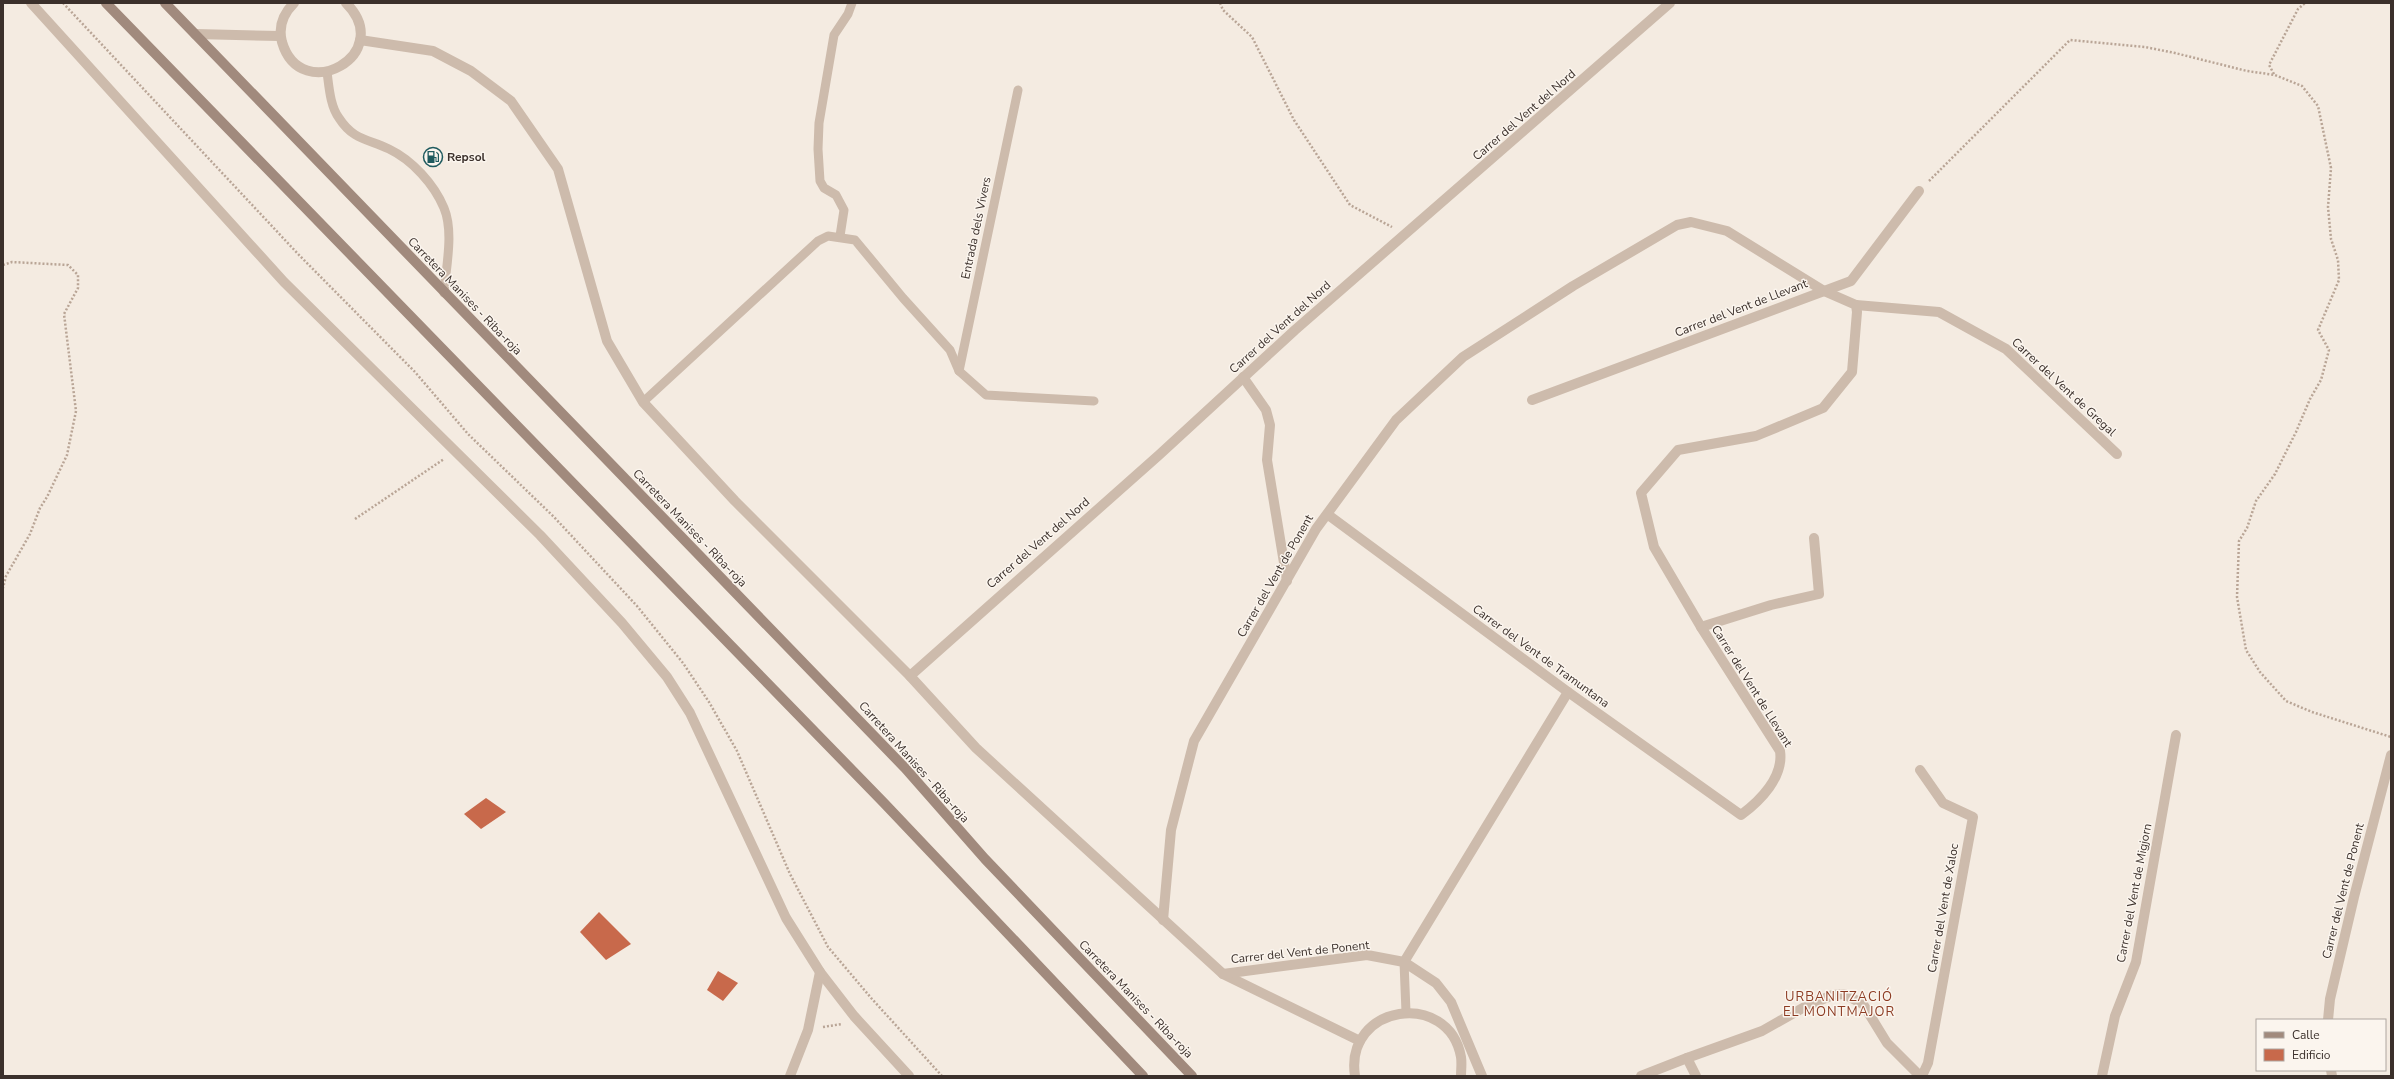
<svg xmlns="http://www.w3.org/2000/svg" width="2394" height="1079" viewBox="0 0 2394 1079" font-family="'Nunito Sans',sans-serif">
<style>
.building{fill:#c8694b}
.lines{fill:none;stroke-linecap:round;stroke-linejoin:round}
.path{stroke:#b9a596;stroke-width:2.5;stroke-dasharray:2 2;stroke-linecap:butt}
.lane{stroke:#cdbbac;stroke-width:9}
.street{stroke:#cdbbac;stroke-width:10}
.secondary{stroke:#a18a7d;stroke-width:10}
.labels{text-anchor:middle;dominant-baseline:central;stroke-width:3;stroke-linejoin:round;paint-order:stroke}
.street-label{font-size:12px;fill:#3b302b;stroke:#fbf5ee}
.poi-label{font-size:12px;font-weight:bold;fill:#3b302b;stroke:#fbf5ee;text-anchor:start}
.neighbourhood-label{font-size:13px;letter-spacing:1px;fill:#8c3b22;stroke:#fbf5ee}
</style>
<rect width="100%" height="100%" fill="#f4ebe1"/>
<g class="building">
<path d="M486 798 506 812 481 829 464 814Z"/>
<path d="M599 912 631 944 606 960 580 932Z"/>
<path d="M718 971 738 983 723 1001 707 990Z"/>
</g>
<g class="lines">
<g class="path">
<path d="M63 3 299 255 415 372 468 434 554 517 637 606 683 663 709 702 737 751 790 874 828 947 872 999 942 1076"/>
<path d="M1220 3 1223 10 1252 37 1294 120 1350 205 1392 227"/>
<path d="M2274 74 2269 65 2298 9 2305 3"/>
<path d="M1929 181 2070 40 2145 47 2175 53 2247 71 2275 75 2302 86 2318 106 2331 168 2328 207 2331 239 2338 260 2339 280 2318 330 2329 350 2321 380 2310 399 2296 432 2275 474 2256 501 2247 528 2239 541 2237 597 2246 650 2260 672 2286 701 2312 712 2391 737"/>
<path d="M3 265 12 262 68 265 78 275V288L64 314 76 411 67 455 47 497 40 508 30 534 6 576 3 588"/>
<path d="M355 519 444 459"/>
<path d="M823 1027 842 1024"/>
</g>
<g class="lane">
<path d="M327 72C329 86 330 106 339 118 353 140 368 139 389 149 412 160 434 184 444 208 454 232 446 267 444 293"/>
<path d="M840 236 844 210 836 195 824 188 820 181 818 149 819 123 834 35 848 14 852 3"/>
<path d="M959 371 1018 90"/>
<path d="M643 402 818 241 828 236 855 240 903 298 950 350 959 371 986 395 1094 401"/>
<path d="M1404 962 1406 1012"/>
</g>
<g class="street">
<path d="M31 3 284 282 540 535 622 623 667 677 690 713 786 918 820 972 854 1016 909 1076"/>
<path d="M294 3C283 14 278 27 282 42 301 107 397 54 346 3"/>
<path d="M195 34 280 36"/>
<path d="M360 40 433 51 471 71 511 101 558 169 607 341 643 402 735 501 910 676 976 748 1223 974 1360 1041"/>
<path d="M1856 305 1939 312 2006 349 2117 454"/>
<path d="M1243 377 1266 410 1270 425 1267 460 1287 581"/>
<path d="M1532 400 1851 281 1919 191"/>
<path d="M1701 627 1771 605 1819 594 1814 538"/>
<path d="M910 676 1159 455 1295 330 1670 3"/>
<path d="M1920 770 1943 803 1973 817 1928 1063 1922 1076"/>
<path d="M1163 920 1171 830 1194 741 1316 529 1327 514 1396 420 1463 357 1573 286 1677 225 1691 222 1727 231 1824 291 1856 305 1857 312 1852 372 1823 408 1756 436 1678 450 1641 493 1654 547 1701 627 1780 751C1784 777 1760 801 1741 815L1568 692 1327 514"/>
<path d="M1404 962 1568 692"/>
<path d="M1223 974 1367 955 1404 962 1436 983 1451 1002 1482 1076"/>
<path d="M2328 1020 2330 999 2354 897 2391 755"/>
<path d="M1687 1058 1762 1031 1808 1005 1833 995 1844 994 1863 1004 1887 1043 1920 1076"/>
<path d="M2331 1070 2332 1076"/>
<path d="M790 1076 808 1030 820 972"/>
<path d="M1355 1076C1344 1004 1449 989 1461 1057 1462 1063 1461 1070 1461 1076"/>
<path d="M1641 1076 1687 1058 1696 1076"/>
<path d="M2102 1076 2115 1016 2136 962 2176 735"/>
</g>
<g class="secondary">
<path d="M106 3 884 803 1143 1076"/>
<path d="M165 3 905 768 985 859 1192 1076"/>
</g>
</g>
<defs>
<g id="fuel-ring" transform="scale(1)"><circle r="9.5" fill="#fbf5ee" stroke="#1f5a5e" stroke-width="1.5"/><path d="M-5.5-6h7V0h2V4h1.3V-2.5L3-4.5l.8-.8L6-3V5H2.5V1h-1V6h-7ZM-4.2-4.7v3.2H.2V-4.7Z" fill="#1f5a5e"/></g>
</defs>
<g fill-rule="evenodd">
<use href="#fuel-ring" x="433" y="157"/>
</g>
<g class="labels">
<g class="street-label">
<text transform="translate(1524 115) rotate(-41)">Carrer del Vent del Nord</text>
<text transform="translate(976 228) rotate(-78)">Entrada dels Vivers</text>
<text transform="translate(465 296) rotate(46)">Carretera Manises - Riba-roja</text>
<text transform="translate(1741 308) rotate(-21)">Carrer del Vent de Llevant</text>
<text transform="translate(1280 327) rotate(-42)">Carrer del Vent del Nord</text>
<text transform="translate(2064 387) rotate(43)">Carrer del Vent de Gregal</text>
<text transform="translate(690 528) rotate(46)">Carretera Manises - Riba-roja</text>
<text transform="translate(1038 543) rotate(-41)">Carrer del Vent del Nord</text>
<text transform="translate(1275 576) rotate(-60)">Carrer del Vent de Ponent</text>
<text transform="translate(1541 656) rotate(36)">Carrer del Vent de Tramuntana</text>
<text transform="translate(1752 686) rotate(58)">Carrer del Vent de Llevant</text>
<text transform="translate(914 762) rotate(48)">Carretera Manises - Riba-roja</text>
<text transform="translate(2343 891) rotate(-76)">Carrer del Vent de Ponent</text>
<text transform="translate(2134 893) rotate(-79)">Carrer del Vent de Migjorn</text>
<text transform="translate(1943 908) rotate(-80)">Carrer del Vent de Xaloc</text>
<text transform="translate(1300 952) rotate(-6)">Carrer del Vent de Ponent</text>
<text transform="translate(1136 999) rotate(46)">Carretera Manises - Riba-roja</text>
</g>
<g class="poi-label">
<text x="447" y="157">Repsol</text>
</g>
<g class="neighbourhood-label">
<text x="1839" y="997">URBANITZACIÓ<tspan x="1839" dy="15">EL MONTMAJOR</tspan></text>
</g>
</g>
<rect width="2394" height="1079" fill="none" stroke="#3b302b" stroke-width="8"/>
<rect x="2256" y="1019" width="130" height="52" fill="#fbf5ee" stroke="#aea6a0"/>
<rect x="2264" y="1032" width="20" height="6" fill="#a18a7d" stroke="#aea6a0"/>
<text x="2292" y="1039" font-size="12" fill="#3b302b">Calle</text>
<rect x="2264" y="1049" width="20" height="12" fill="#c8694b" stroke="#aea6a0"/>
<text x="2292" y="1059" font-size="12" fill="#3b302b">Edificio</text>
</svg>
